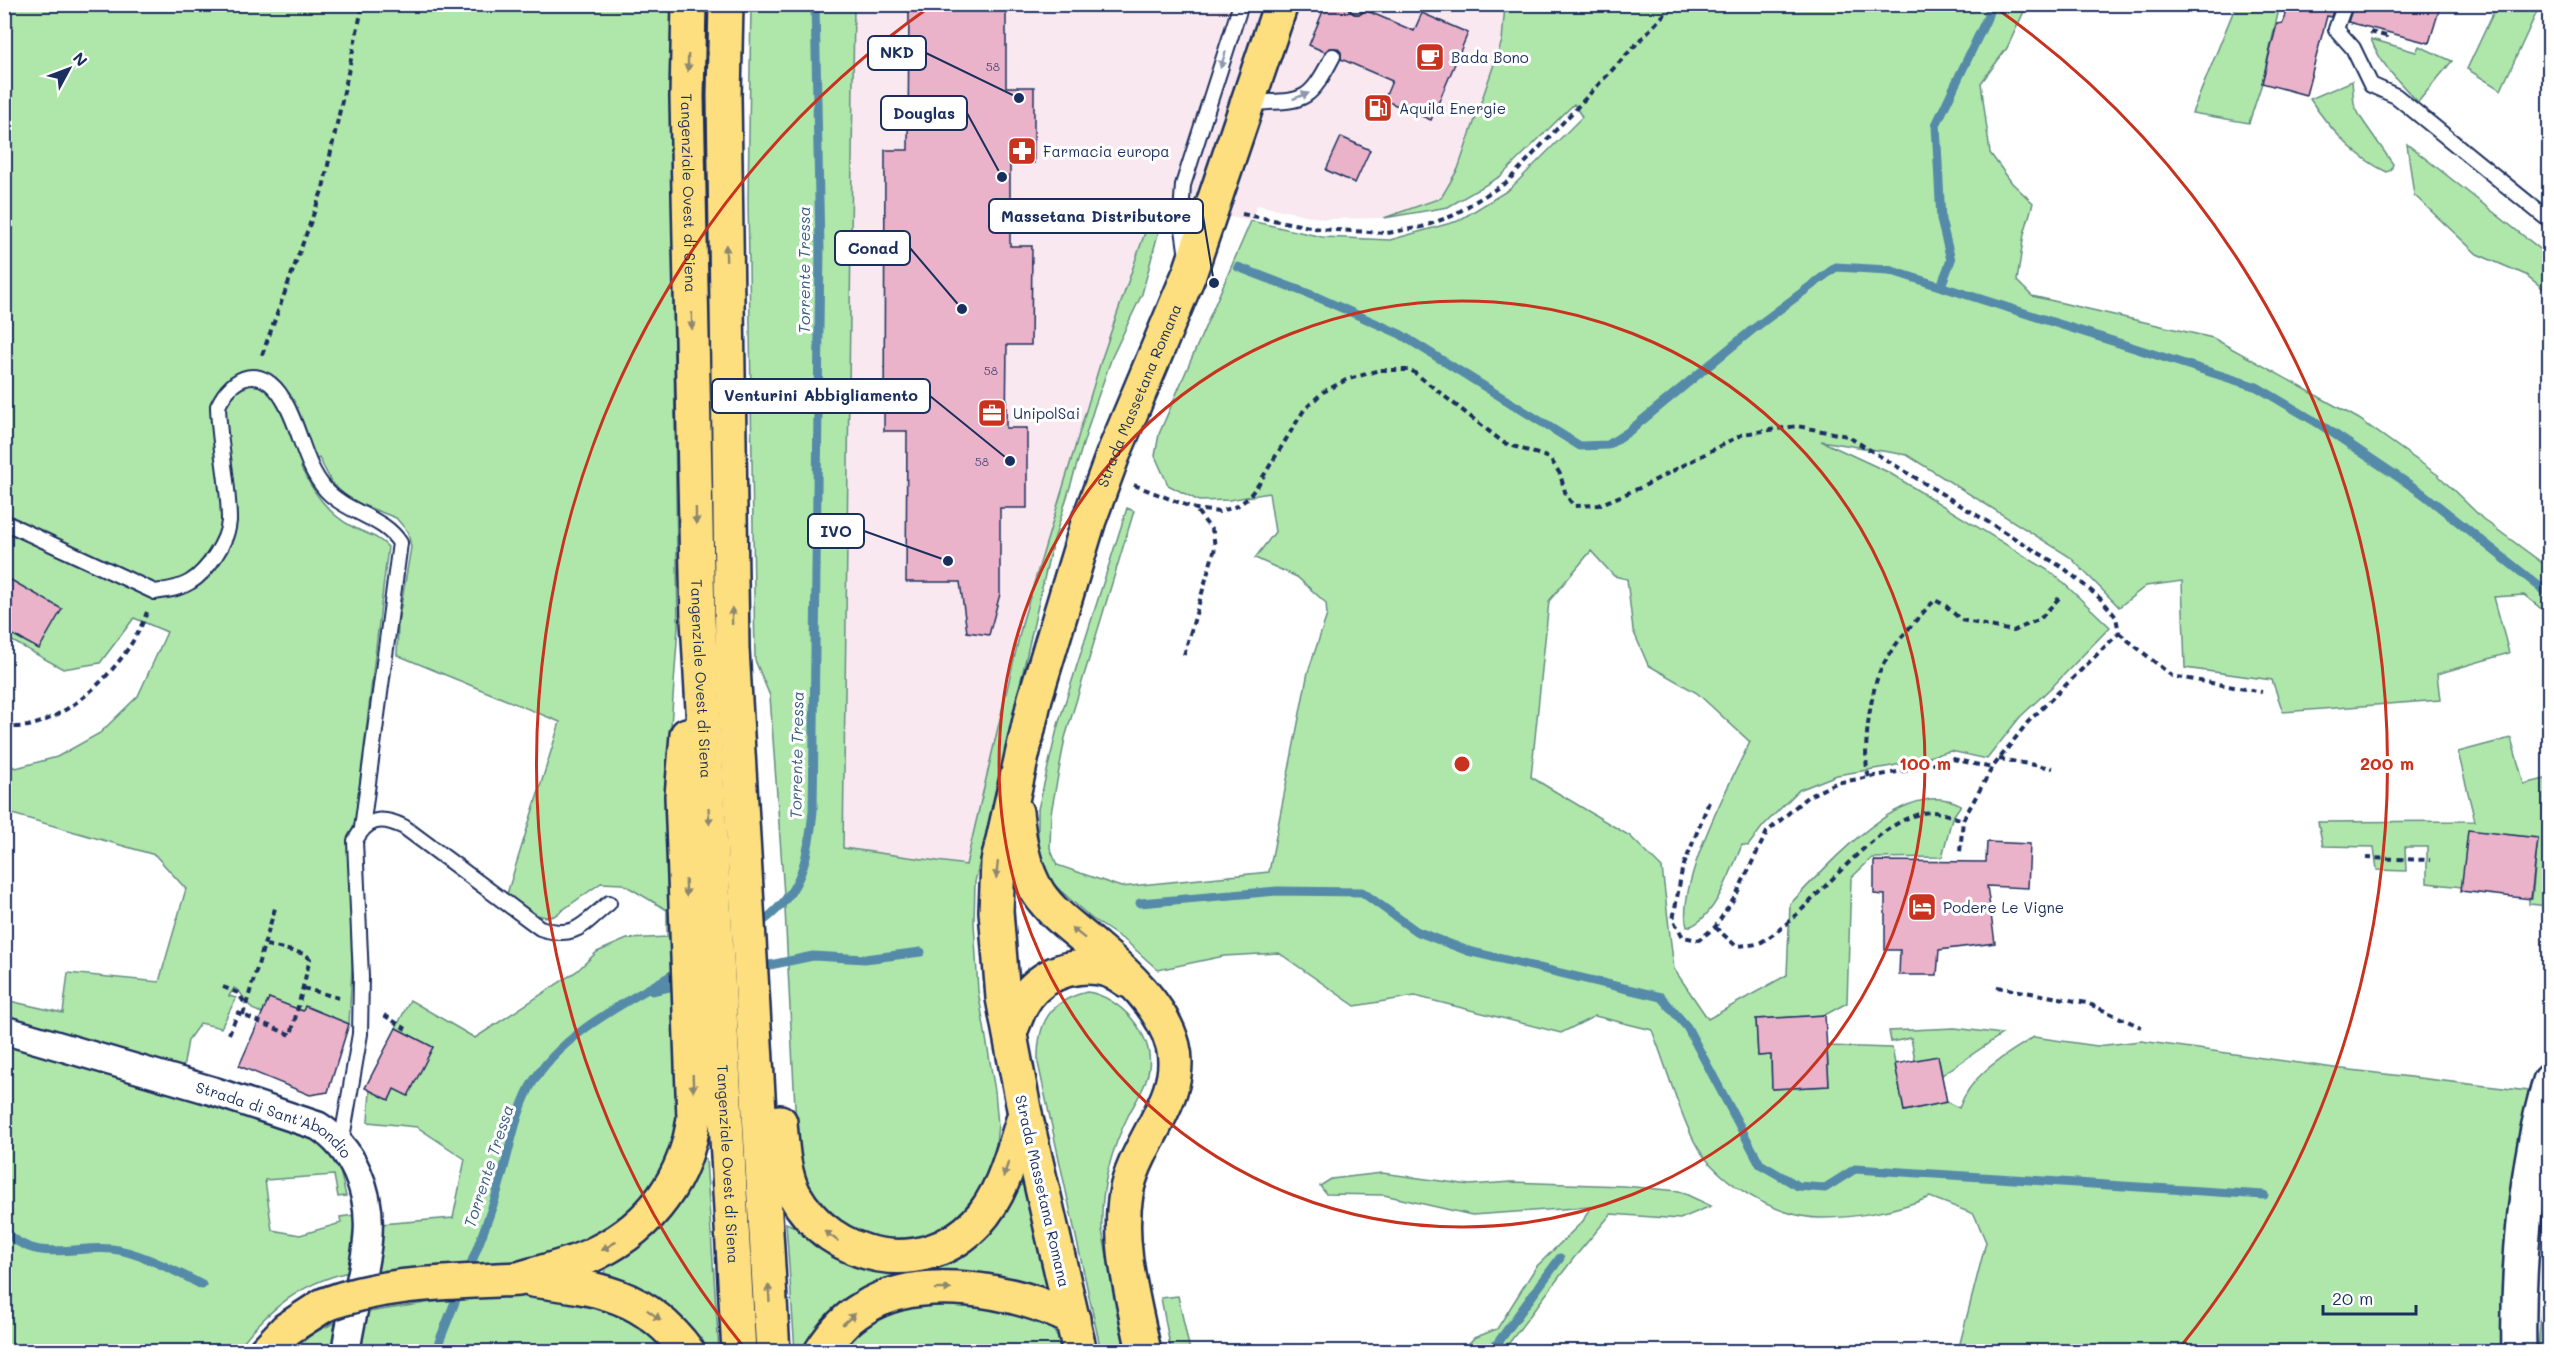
<svg xmlns="http://www.w3.org/2000/svg" width="2554" height="1356" viewBox="0 0 2554 1356" font-family="Mali,sans-serif">
<style>
.built{fill:#f9e8ef}
.green{fill:#afe7aa;stroke:#658b84;stroke-width:1.5}
.lines{fill:none;stroke-linecap:round;stroke-linejoin:round}
.stream{stroke:#558ba8;stroke-width:9}
.building{fill:#eab3c9;stroke:#1b2f5e;stroke-width:1.5}
.lane-casing{stroke:#1b2f5e;stroke-width:18}
.street-casing{stroke:#1b2f5e;stroke-width:32}
.secondary-casing{stroke:#1b2f5e;stroke-width:38}
.primary-casing{stroke:#1b2f5e;stroke-width:38}
.highway-casing{stroke:#1b2f5e;stroke-width:38}
.path{stroke:#1b2f5e;stroke-width:4;stroke-dasharray:6 4.5;stroke-linecap:butt}
.lane{stroke:#fff;stroke-width:14}
.street{stroke:#fff;stroke-width:27}
.secondary{stroke:#fff;stroke-width:33}
.primary{stroke:#fedf80;stroke-width:33}
.highway{stroke:#fedf80;stroke-width:33}
.highway-bridge-casing{stroke:#1b2f5e;stroke-width:38;stroke-linecap:butt}
.highway-bridge{stroke:#fedf80;stroke-width:33}
.oneway{fill:#8d97ae}
.oneway2{fill:#8c876f}
.ring{fill:none;stroke:#c8321e;stroke-width:3}
.labels{text-anchor:middle;dominant-baseline:central;stroke-width:6;stroke-linejoin:round;paint-order:stroke}
.number-label{font-size:12px;fill:#4f5079}
.poi-label{font-size:15px;fill:#1b2f5e;stroke:#fff;text-anchor:start}
.street-label{font-size:15px;fill:#1b2f5e;stroke:#fff}
.water-label{font-size:16px;font-style:italic;fill:#385d83;stroke:#fff}
.centre{fill:#c8321e;stroke:#fff;stroke-width:3}
.ring-label{font-size:18px;text-anchor:middle;font-weight:bold;fill:#c8321e;stroke:#fff;stroke-width:6;stroke-linejoin:round;paint-order:stroke}
.leader{fill:none;stroke:#1b2f5e;stroke-width:2}
.callout-dot{fill:#1b2f5e;stroke:#fff;stroke-width:2}
.callout{fill:#fff;stroke:#1b2f5e;stroke-width:2}
.callout-label{font-size:16px;text-anchor:middle;font-weight:bold;fill:#1b2f5e}
</style>
<rect width="100%" height="100%" fill="#fff"/>
<filter id="ink" filterUnits="userSpaceOnUse"><feTurbulence type="fractalNoise" baseFrequency=".0167" numOctaves="2"/><feDisplacementMap in="SourceGraphic" scale="12" xChannelSelector="R" yChannelSelector="G"/><feConvolveMatrix kernelMatrix="1 2 1 2 8 2 1 2 1" color-interpolation-filters="sRGB"/></filter>
<g filter="url(#ink)">
<path class="built" d="M854 5H1505L1502 41 1458 169 1441 198 1384 218 1324 219 1257 205 1251 221 1155 203 1101 361 1023 620 966 866 842 848Z"/>
<g class="green">
<path d="M4 5H672L670 89 678 627 669 754 683 1117 660 1186 609 1234 521 1263 369 1275 381 1224 453 1218 465 1159 417 1127 368 1122 370 1090 389 1100 394 1089 433 1047 396 1028 410 1000 475 1038 577 971 597 952 627 939 667 937V910L623 884 601 883 554 916C537 921 520 903 507 894L560 722 397 655 398 624 411 547 408 532 396 518 350 500 332 483 319 458 301 468C313 491 327 513 351 526 363 533 379 536 388 547L355 823 349 837 352 967 349 1024 311 1009 303 1031 252 1009 239 991 234 988 229 996 236 998 221 1028 200 1023 188 1040 183 1069 5 1023V1000L63 1013 68 973 159 982 186 889 155 855 5 812V763L16 768 57 757 100 733 138 696 167 632 134 618 100 663 63 669 5 637Z"/>
<path d="M751 5H854L843 848 966 865 1023 620 1101 361 1155 203 1159 230 1142 294 1112 357 1094 408 1050 553 975 882 974 923 978 991 995 1091 998 1125 994 1161 981 1188 959 1215 928 1236 887 1239 854 1231 828 1209 806 1184 797 1146 785 909 770 696 755 660 748 198Z"/>
<path d="M1505 5H2027L2007 48 1981 83 1990 153 2012 183 2033 203 2024 234 2017 281 2032 296 2213 338 2359 419 2438 475 2483 519 2549 568V615L2524 595 2494 597 2509 653 2437 674 2440 700 2283 712 2272 680 2185 668 2182 581 2146 586 2119 607 2070 557 1907 455 1821 441 1888 472 2054 574 2110 627 2055 684 2020 717 1987 759 1951 751 1892 766 1837 775 1799 790 1763 826 1748 846 1742 845C1732 868 1714 922 1687 927 1676 884 1730 782 1750 742L1697 693 1648 665 1633 630 1627 579 1614 576 1591 551 1549 601 1531 777 1630 836 1662 868 1674 969 1708 1019 1787 975 1790 904C1826 868 1904 774 1961 805L1952 818 1942 857 1872 858 1851 878 1847 1003 1825 1015 1756 1019 1758 1056 1771 1055 1772 1089 1829 1086 1827 1046 1892 1048 1904 1111 1947 1102 1959 1108C1972 1073 2004 1056 2034 1037L2097 1046 2141 1041 2334 1068 2528 1091 2511 1225 2500 1351H1958L1986 1242 1974 1214 1930 1197C1899 1210 1856 1218 1822 1218 1778 1219 1714 1181 1694 1141 1677 1106 1666 1066 1652 1030L1595 1016 1561 1033 1415 996 1355 1006 1279 953 1224 956 1158 970 1127 942 1091 918 1051 882 1043 868 1038 838V809L1058 725 1127 508 1134 511 1065 738 1051 813 1050 848 1057 865 1121 887 1269 872 1308 672 1327 615 1326 603 1297 577 1255 558 1275 532 1269 493 1229 500 1199 501 1168 485 1155 456 1159 434 1251 221 1322 237 1390 240 1458 221 1510 189 1582 117 1574 104 1501 176 1448 207 1384 218 1441 198 1458 169 1502 41Z"/>
<path d="M2236 5H2280L2262 83 2249 123 2192 113Z"/>
<path d="M2497 5H2540L2501 90 2467 69Z"/>
<path d="M2371 39 2416 52 2419 46 2452 61 2418 102C2399 82 2380 64 2371 39Z"/>
<path d="M2352 81 2354 104 2361 118 2393 164 2391 170 2387 172C2356 158 2328 127 2310 99Z"/>
<path d="M2407 144 2549 256V293L2526 275 2477 254 2414 195Z"/>
<path d="M2511 738 2524 784 2549 778V906L2529 904V899H2532L2538 838 2462 887 2427 883V847H2405L2406 871 2377 870 2374 847 2323 846 2318 822 2475 821 2458 752Z"/>
<path d="M1087 992C1119 996 1154 1034 1149 1068 1147 1085 1137 1099 1129 1114 1111 1150 1100 1190 1102 1230L1125 1351H1101L1038 1063C1037 1025 1048 1001 1087 992Z"/>
<path d="M1955 1028 2002 1034 1942 1075 1938 1056 1915 1060 1911 1038 1891 1042 1889 1031Z"/>
<path d="M4 1040 304 1135 327 1147 338 1162 346 1196 338 1197 334 1175 265 1180 272 1230 300 1235 341 1223 340 1217 355 1215 360 1218 349 1272C300 1283 266 1311 236 1351H5Z"/>
<path d="M703 1157 706 1159 719 1351H704L608 1280 604 1273 607 1267C635 1251 664 1229 682 1201 689 1189 693 1174 698 1161Z"/>
<path d="M1382 1173 1470 1185 1511 1182 1623 1186 1679 1191 1711 1206 1680 1219 1611 1214 1573 1259 1503 1351H1462L1474 1338 1497 1329 1536 1267 1583 1221 1590 1207 1472 1215 1384 1195 1326 1194 1320 1186 1331 1179Z"/>
<path d="M1019 1181 1023 1182 1049 1291 1013 1281 863 1294 834 1309 827 1317 807 1342 802 1351H795L786 1223 802 1230 818 1244 853 1267 868 1271 905 1269Z"/>
<path d="M2549 1208V1351H2538Z"/>
<path d="M522 1295 567 1297 620 1309 674 1352H354L362 1313 432 1302Z"/>
<path d="M1178 1296 1190 1351H1171L1161 1298Z"/>
<path d="M968 1298 1051 1325 1064 1351 835 1352 887 1307Z"/>
<path d="M341 1320 337 1351 292 1352 313 1333Z"/>
</g>
<g class="lines">
<g class="stream">
<path d="M1238 267 1317 297 1400 334 1580 446 1608 445 1628 432 1752 330 1836 267 1889 270 2257 387 2321 425 2422 493 2550 595"/>
<path d="M1941 286 1951 260 1941 220 1936 125 1987 18 1991 4"/>
<path d="M1140 903 1277 891 1362 892 1416 931 1468 951 1661 997 1687 1027 1760 1164 1798 1186 1825 1188 1855 1169 2264 1195"/>
<path d="M755 927C800 897 808 863 813 811L820 248 815 4"/>
<path d="M722 975 813 956 865 959 921 952"/>
<path d="M652 991 682 984"/>
<path d="M4 1229C33 1265 74 1245 112 1249 139 1252 178 1272 202 1285"/>
<path d="M467 1274C479 1243 492 1212 501 1179 510 1148 515 1116 530 1087 560 1033 630 1000 681 970"/>
<path d="M435 1352 461 1287"/>
<path d="M1491 1352 1560 1258"/>
</g>
</g>
<g class="building">
<path d="M1326 4H1348L1349 10 1354 14H1361L1365 10 1414 31 1422 13 1468 33 1431 120 1384 100 1392 81 1341 59V52L1337 48H1329L1325 52 1309 45Z"/>
<path d="M2287 4H2335L2331 17 2327 16 2306 95 2262 83 2277 24 2283 23Z"/>
<path d="M2354 4H2441L2429 43 2348 22Z"/>
<path d="M909 5 1006 6V87H1034V163H1010V246H1032L1031 345H1007L1006 428H1027V508H1000V594L989 635 967 632 960 582H906L907 431H884L885 150H908Z"/>
<path d="M1341 137 1370 150 1355 183 1326 170Z"/>
<path d="M4 576 62 609 39 649 4 630Z"/>
<path d="M2468 830 2538 838 2531 899 2461 891Z"/>
<path d="M1987 842 2030 844 2028 888 1987 886 1995 943 1939 950 1937 975H1899L1900 950H1885V895L1874 894V861L1986 862Z"/>
<path d="M269 998 303 1011 305 1006 349 1024 328 1092 310 1095 239 1066Z"/>
<path d="M1825 1015 1829 1086 1772 1089 1771 1055 1758 1056 1756 1019Z"/>
<path d="M396 1028 433 1047 408 1096 394 1089 389 1100 365 1088Z"/>
<path d="M1938 1056 1947 1102 1904 1111 1895 1064Z"/>
</g>
<g class="lines">
<g class="lane-casing">
<g id="lane">
<path d="M2345 4 2336 29 2353 48 2371 85 2396 96 2550 221"/>
<path d="M1357 6 1358 4"/>
<path d="M1249 103C1304 100 1307 106 1333 56"/>
<path d="M1187 257 1181 215 1183 185 1241 4"/>
<path d="M4 522 155 592C167 590 179 589 190 582 207 572 228 541 229 521 229 483 219 445 218 406 233 374 262 364 283 399 301 428 303 464 326 490 347 513 384 517 400 543L362 828"/>
<path d="M341 1144 360 1034 361 977 355 841C367 818 381 816 404 827L540 928C576 940 583 924 609 903"/>
</g>
</g>
<g class="street-casing">
<g id="street">
<path id="s1" d="M4 1030 213 1091 318 1126C353 1148 371 1192 368 1234 366 1273 350 1312 346 1352"/>
</g>
</g>
<g class="secondary-casing">
<path id="secondary" d="M2519 1352C2517 1266 2526 1163 2550 1081"/>
</g>
<g class="primary-casing">
<g id="primary">
<path d="M1016 812C1019 840 1023 869 1039 894 1054 916 1076 930 1095 947 1125 972 1163 1007 1173 1046 1186 1097 1134 1144 1126 1194 1117 1245 1134 1301 1144 1352"/>
<path d="M1011 1030C1017 1015 1022 999 1034 988 1058 965 1099 959 1126 980"/>
<path id="s2" d="M1080 1352 1025 1114 1003 998 996 911 998 862 1035 698 1089 520 1113 455 1190 272 1281 4"/>
</g>
</g>
<g class="highway-casing">
<g id="highway">
<path id="s3" d="M689 4 687 97 698 620 739 1352"/>
<path d="M726 4 724 96 732 649 773 1352"/>
<path d="M780 1122C782 1146 783 1172 794 1194 831 1261 923 1280 977 1222 1004 1193 1013 1150 1025 1114"/>
<path d="M518 1279C545 1271 573 1265 598 1252 652 1225 686 1178 694 1118L682 796 687 735"/>
<path d="M532 1280C598 1288 646 1294 688 1352"/>
<path d="M265 1352 287 1329 324 1305"/>
<path d="M821 1352C832 1335 845 1319 862 1309 919 1272 1016 1289 1073 1319"/>
</g>
</g>
<g class="path">
<path d="M2370 32 2386 36V33"/>
<path d="M1242 214 1320 229 1387 233 1422 227 1452 216 1507 182 1674 4"/>
<path d="M262 355 323 188 363 4"/>
<path d="M1134 485 1196 509 1219 512 1237 506 1247 499 1258 485 1304 410 1323 392 1346 380 1379 370H1411L1504 443 1550 458 1560 474 1566 495 1574 506 1599 505 1642 487 1743 434 1797 426 1847 436 2065 569 2102 600 2116 617 2119 633 2028 722 1992 768 1963 820 1960 852"/>
<path d="M2119 633 2172 676 2262 692"/>
<path d="M1184 655 1215 548 1213 532 1196 510"/>
<path d="M4 727C12 727 20 727 28 726 78 714 130 660 147 612"/>
<path d="M1999 759 2053 768"/>
<path d="M1869 777C1861 756 1871 688 1881 669 1894 643 1915 621 1935 600L1946 606 1961 620 2013 631 2040 619 2059 598"/>
<path d="M1709 802 1682 870 1673 920 1683 937 1699 940 1715 927 1735 897 1767 832 1807 797 1836 783 1914 769 1953 759 1992 768"/>
<path d="M2366 858 2430 860"/>
<path d="M1715 927 1736 946C1744 945 1756 946 1763 941 1813 912 1875 814 1932 812 1941 812 1953 817 1963 820"/>
<path d="M223 987 238 993 246 1005"/>
<path d="M1997 987 2087 1003 2141 1027"/>
<path d="M303 988 339 998"/>
<path d="M243 1015 276 905"/>
<path d="M384 1015 406 1029"/>
<path d="M229 1034 238 1013 291 1035 310 959 305 954 266 945"/>
</g>
<use href="#lane" class="lane"/>
<use href="#street" class="street"/>
<use href="#secondary" class="secondary"/>
<use href="#primary" class="primary"/>
<use href="#highway" class="highway"/>
<g class="highway-bridge-casing">
<path id="highway-bridge" d="M324 1305C385 1281 455 1283 518 1279"/>
</g>
<use href="#highway-bridge" class="highway-bridge"/>
</g>
<defs><path id="oneway-solid" d="M-6-.8H1V-3.2L6.5 0L1 3.2V.8H-6Z" transform="scale(1.5)"/></defs>
<g class="oneway">
<use href="#oneway-solid" transform="translate(1223 60) rotate(108)"/>
<use href="#oneway-solid" transform="translate(1301 96) rotate(-20)"/>
</g>
<g class="oneway2">
<use href="#oneway-solid" transform="translate(688 63) rotate(91)"/>
<use href="#oneway-solid" transform="translate(726 253) rotate(-91)"/>
<use href="#oneway-solid" transform="translate(692 321) rotate(89)"/>
<use href="#oneway-solid" transform="translate(696 516) rotate(89)"/>
<use href="#oneway-solid" transform="translate(732 616) rotate(-91)"/>
<use href="#oneway-solid" transform="translate(709 816) rotate(87)"/>
<use href="#oneway-solid" transform="translate(997 870) rotate(96)"/>
<use href="#oneway-solid" transform="translate(686 888) rotate(88)"/>
<use href="#oneway-solid" transform="translate(1078 933) rotate(-141)"/>
<use href="#oneway-solid" transform="translate(693 1083) rotate(88)"/>
<use href="#oneway-solid" transform="translate(1006 1169) rotate(109)"/>
<use href="#oneway-solid" transform="translate(831 1236) rotate(-144)"/>
<use href="#oneway-solid" transform="translate(609 1246) rotate(149)"/>
<use href="#oneway-solid" transform="translate(943 1289) rotate(-1)"/>
<use href="#oneway-solid" transform="translate(769 1293) rotate(-93)"/>
<use href="#oneway-solid" transform="translate(654 1315) rotate(37)"/>
<use href="#oneway-solid" transform="translate(849 1319) rotate(-41)"/>
</g>
</g>
<g class="ring">
<circle cx="1462" cy="764" r="463"/>
<path d="M743 1346A925 925 0 0 1 931 6M1993 6A925 925 0 0 1 2181 1346"/>
</g>
<defs>
<g id="cafe-square" transform="scale(1.5)"><rect x="-9" y="-9" width="18" height="18" rx="4" fill="#c8321e" stroke="#fff"/><path d="M-5.5-4.5H6V0H3Q3 3.5 0 3.5H-2.5Q-5.5 3.5-5.5 0ZM3-3.2v2h1.7v-2ZM-6 4.5H4V6H-6Z" fill="#fff"/></g>
<g id="fuel-square" transform="scale(1.5)"><rect x="-9" y="-9" width="18" height="18" rx="4" fill="#c8321e" stroke="#fff"/><path d="M-5.5-6h7V0h2V4h1.3V-2.5L3-4.5l.8-.8L6-3V5H2.5V1h-1V6h-7ZM-4.2-4.7v3.2H.2V-4.7Z" fill="#fff"/></g>
<g id="pharmacy-square" transform="scale(1.5)"><rect x="-9" y="-9" width="18" height="18" rx="4" fill="#c8321e" stroke="#fff"/><path d="M-2-6h4v4h4v4h-4v4h-4v-4h-4v-4h4Z" fill="#fff"/></g>
<g id="office-square" transform="scale(1.5)"><rect x="-9" y="-9" width="18" height="18" rx="4" fill="#c8321e" stroke="#fff"/><path d="M-6-3h4V-5.5h4V-3h4V5H-6ZM-1-4.5V-3h2v-1.5ZM-6 0V1H6V0Z" fill="#fff"/></g>
<g id="hotel-square" transform="scale(1.5)"><rect x="-9" y="-9" width="18" height="18" rx="4" fill="#c8321e" stroke="#fff"/><path d="M-6-4.5h1.5V1H6V5H4.5V3h-9V5H-6ZM-4 0a1.8 1.8 0 1 1 3.6 0ZM.5 0V-2.5h3Q6-2.5 6 0Z" fill="#fff"/></g>
</defs>
<g fill-rule="evenodd">
<use href="#cafe-square" x="1430" y="57"/>
<use href="#fuel-square" x="1378" y="108"/>
<use href="#pharmacy-square" x="1022" y="151"/>
<use href="#office-square" x="992" y="413"/>
<use href="#hotel-square" x="1922" y="907"/>
</g>
<g class="labels">
<g class="number-label">
<text x="993" y="66">58</text>
<text x="991" y="370">58</text>
<text x="982" y="461">58</text>
</g>
<g class="poi-label">
<text x="1451" y="57">Bada Bono</text>
<text x="1399" y="108">Aquila Energie</text>
<text x="1043" y="151">Farmacia europa</text>
<text x="1013" y="413">UnipolSai</text>
<text x="1943" y="907">Podere Le Vigne</text>
</g>
<g class="street-label">
<text stroke="none"><textPath href="#s3" startOffset="189">Tangenziale Ovest di Siena</textPath></text>
<text stroke="none"><textPath href="#s2" startOffset="987">Strada Massetana Romana</textPath></text>
<text stroke="none"><textPath href="#s3" startOffset="675">Tangenziale Ovest di Siena</textPath></text>
<text stroke="none"><textPath href="#s1" startOffset="286">Strada di Sant'Abondio</textPath></text>
<text stroke="none"><textPath href="#s3" startOffset="1161">Tangenziale Ovest di Siena</textPath></text>
<text transform="translate(1043 1191) rotate(77)">Strada Massetana Romana</text>
</g>
<g class="water-label">
<text transform="translate(803 270) rotate(-90)">Torrente Tressa</text>
<text transform="translate(796 755) rotate(-89)">Torrente Tressa</text>
<text transform="translate(488 1166) rotate(-72)">Torrente Tressa</text>
</g>
</g>
<circle cx="1462" cy="764" r="9" class="centre"/>
<g class="ring-label">
<text x="1925" y="770">100 m</text>
<text x="2387" y="770">200 m</text>
</g>
<path class="leader" d="M1019 98L926 53M1002 177L967 113M1214 283L1203 216M962 309L910 248M1010 461L930 396M948 561L864 531"/>
<g class="callout-dot">
<circle cx="1019" cy="98" r="6"/>
<circle cx="1002" cy="177" r="6"/>
<circle cx="1214" cy="283" r="6"/>
<circle cx="962" cy="309" r="6"/>
<circle cx="1010" cy="461" r="6"/>
<circle cx="948" cy="561" r="6"/>
</g>
<g class="callout">
<rect x="868" y="36" width="58" height="34" rx="6"/>
<rect x="881" y="96" width="86" height="34" rx="6"/>
<rect x="989" y="199" width="214" height="34" rx="6"/>
<rect x="835" y="231" width="75" height="34" rx="6"/>
<rect x="712" y="379" width="218" height="34" rx="6"/>
<rect x="808" y="514" width="56" height="34" rx="6"/>
</g>
<g class="callout-label">
<text x="897" y="58">NKD</text>
<text x="924" y="119">Douglas</text>
<text x="1096" y="222">Massetana Distributore</text>
<text x="873" y="254">Conad</text>
<text x="821" y="401">Venturini Abbigliamento</text>
<text x="836" y="537">IVO</text>
</g>
<rect width="2554" height="1356" fill="none" stroke="#fff" stroke-width="24"/>
<rect x="12" y="12" width="2530" height="1332" fill="none" stroke="#1b2f5e" stroke-width="2" filter="url(#ink)"/>
<g transform="translate(69 69) rotate(49)" stroke="#ffffff" stroke-width="4.5" paint-order="stroke">
<path d="M0-4.5L10 22L0 15L-10 22Z" fill="#1b2f5e"/>
<text y="-9" font-size="16" font-weight="bold" text-anchor="middle" fill="#1b2f5e">N</text>
</g>
<path d="M2323 1305v9h93v-9" fill="none" stroke="#1b2f5e" stroke-width="3"/>
<text x="2332" y="1305" font-size="18" fill="#1b2f5e" stroke="#ffffff" stroke-width="4.5" paint-order="stroke">20 m</text>
</svg>
